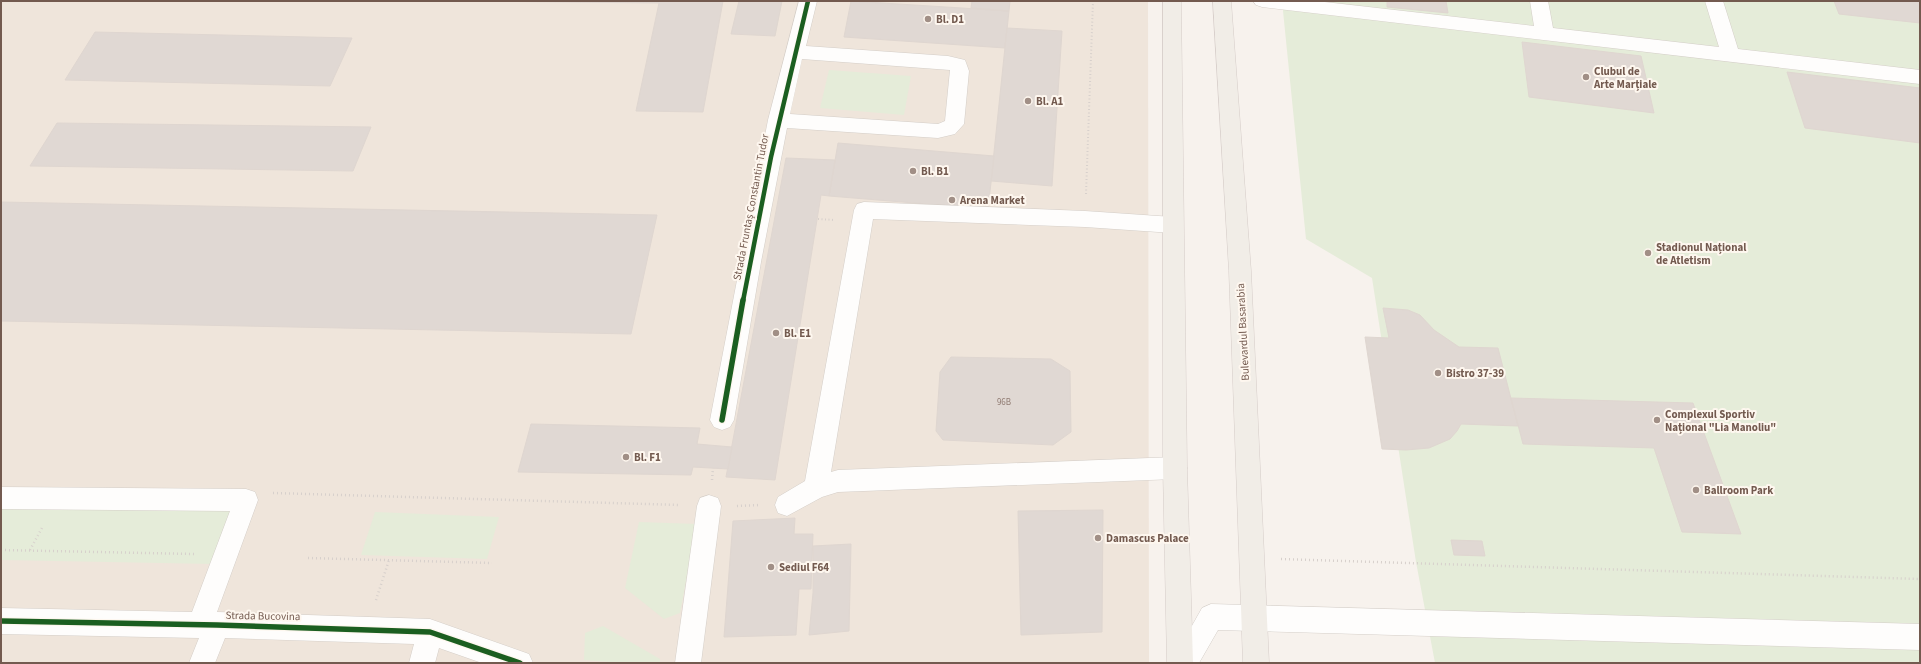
<svg xmlns="http://www.w3.org/2000/svg" width="1921" height="664" viewBox="0 0 1921 664" font-family="'Source Sans 3',sans-serif">
<style>
.residential{fill:#efe5db}
.green{fill:#e5ecd9}
.building{fill:#e0d8d3;stroke:#dfd6d0}
.lines{fill:none;stroke-linecap:round;stroke-linejoin:round}
.minor-casing{stroke:#d4cec8;stroke-width:1}
.major-casing{stroke:#d5ccc8;stroke-width:1}
.path-far1{stroke:#d7d0cc;stroke-width:2;stroke-dasharray:1 2.5;stroke-linecap:butt}
.path{stroke:#d7d0cc;stroke-width:2.5;stroke-dasharray:1 3;stroke-linecap:butt}
.minor{fill:#fefdfc;fill-rule:evenodd}
.major{fill:#f1ede7;fill-rule:evenodd}
.cycleway-far1-casing{stroke:#fef7ef;stroke-width:6}
.cycleway-casing{stroke:#fef7ef;stroke-width:8}
.cycleway-far1{stroke:#1b5e20;stroke-width:4.5}
.cycleway{stroke:#1b5e20;stroke-width:5.5}
.poi-dot{fill:#a18f86;stroke:#fef7ef;stroke-width:1.5}
.labels{text-anchor:middle;dominant-baseline:central;stroke-width:4;stroke-linejoin:round;paint-order:stroke}
.number-label{font-size:9px;fill:#917c73}
.poi-label{font-size:11px;font-weight:bold;fill:#735a4f;stroke:#fef7ef;text-anchor:start}
.street-label{font-size:11px;fill:#735a4f;stroke:#fef7ef}
</style>
<rect width="100%" height="100%" fill="#f7f2ed"/>
<path class="residential" d="M1 1H1148L1149 663H1Z"/>
<g class="green">
<path d="M1282 1H1920V663H1435L1416 562 1372 278 1306 239Z"/>
<path d="M829 70 911 76 904 115 820 108Z"/>
<path d="M1 506 235 511 214 564 1 560Z"/>
<path d="M375 512 499 517 487 559 361 555Z"/>
<path d="M639 522 697 524 680 613 664 619 625 588Z"/>
<path d="M603 626 660 659V663H623L584 660 585 633Z"/>
</g>
<g class="building">
<path d="M470 1H723L703 112 636 111 659 3Z"/>
<path d="M739 1H782L775 36 731 34Z"/>
<path d="M851 1 1009 11 1005 48 844 37Z"/>
<path d="M972 1H1010L1009 11 971 8Z"/>
<path d="M1387 1H1446L1448 13 1387 7Z"/>
<path d="M1834 1H1920V23L1839 14Z"/>
<path d="M1007 28 1062 31 1052 186 991 181Z"/>
<path d="M95 32 352 38 330 86 65 80Z"/>
<path d="M1522 42 1641 56 1654 113 1529 97Z"/>
<path d="M1787 72 1920 88V143L1805 128Z"/>
<path d="M57 123 371 127 353 171 30 166Z"/>
<path d="M838 143 994 156 988 209 829 196Z"/>
<path d="M786 158 835 160 829 196 821 195 775 480 726 477Z"/>
<path d="M1 202 657 215 631 334 1 321Z"/>
<path d="M1383 308 1408 310 1420 315 1434 330 1459 347 1498 348 1518 426 1461 424 1457 431 1450 439 1429 448 1406 450 1382 449 1365 337 1389 338Z"/>
<path d="M951 357 1051 359 1070 371 1071 432 1053 445 943 440 936 431 940 372Z"/>
<path d="M1511 398 1693 403 1741 534 1682 532 1654 448 1523 444Z"/>
<path d="M531 424 700 428 697 444 732 447 728 469 693 467 691 475 518 472Z"/>
<path d="M1103 510 1102 632 1021 635 1018 511Z"/>
<path d="M795 518 794 534H813L811 589H799L796 635 724 637 733 521Z"/>
<path d="M1451 540 1482 541 1485 556 1454 555Z"/>
<path d="M851 544 849 631 809 635 813 593V546Z"/>
</g>
<g class="lines">
<g class="minor-casing">
<g id="minor">
<path d="M799 1H817L806 46 948 56 965 60 969 71 964 124 955 134 938 138 787 128 761 262 734 420 730 427 722 430 714 427 710 420 768 120ZM802 59 950 70 945 121 938 124 790 114Z"/>
<path d="M1253 1H1316L1534 26 1530 1H1548L1553 28 1719 47 1705 1H1723L1738 49 1920 70V84L1262 7 1256 5Z"/>
<path d="M864 202 1085 211 1173 217 1180 219 1183 225 1180 231 1173 233 1085 227 873 219 831 472 838 470 1175 457 1183 460 1187 468 1183 476 1175 479 838 492 822 497 787 516 778 513 775 505 778 497 805 481 854 210 857 204Z"/>
<path d="M1 487 246 489 255 492 258 500 217 612 430 619 529 654 533 663H482L439 648 435 663H409L414 644 225 638 215 663H189L199 638 1 634V608L192 612 230 511 1 509Z"/>
<path d="M709 495 718 498 721 506 701 663H675L697 506 700 498Z"/>
<path d="M1211 604 1920 624V650L1218 630 1199 663H1171L1202 608Z"/>
</g>
</g>
<g class="major-casing">
<g id="major">
<path d="M1163 1H1181L1187 468 1193 663H1167L1163 468Z"/>
<path d="M1213 1H1231L1251 271 1269 663H1243L1229 271Z"/>
</g>
</g>
<g class="path-far1">
<path d="M1086 194 1093 1"/>
<path d="M818 219 835 220"/>
</g>
<g class="path">
<path d="M712 480 713 468"/>
<path d="M273 493 680 505"/>
<path d="M737 506 760 505"/>
<path d="M1 550 195 554"/>
<path d="M30 550 43 526"/>
<path d="M308 558 492 563"/>
<path d="M1281 559 1920 579"/>
<path d="M376 600 389 560"/>
</g>
<use href="#minor" class="minor"/>
<use href="#major" class="major"/>
<g class="cycleway-far1-casing">
<path id="cycleway-far1" d="M743 301 771 157 808 1"/>
</g>
<g class="cycleway-casing">
<g id="cycleway">
<path d="M722 420 743 300"/>
<path d="M1 621 217 625 430 632 520 663"/>
</g>
</g>
<use href="#cycleway-far1" class="cycleway-far1"/>
<use href="#cycleway" class="cycleway"/>
</g>
<g class="poi-dot">
<circle cx="928" cy="19" r="4"/>
<circle cx="1586" cy="77" r="4"/>
<circle cx="1028" cy="101" r="4"/>
<circle cx="913" cy="171" r="4"/>
<circle cx="952" cy="200" r="4"/>
<circle cx="1648" cy="253" r="4"/>
<circle cx="776" cy="333" r="4"/>
<circle cx="1438" cy="373" r="4"/>
<circle cx="1657" cy="420" r="4"/>
<circle cx="626" cy="457" r="4"/>
<circle cx="1696" cy="490" r="4"/>
<circle cx="1098" cy="538" r="4"/>
<circle cx="771" cy="567" r="4"/>
</g>
<g class="labels">
<g class="number-label">
<text x="1004" y="402">96B</text>
</g>
<g class="poi-label">
<text x="936" y="19">Bl. D1</text>
<text x="1594" y="71">Clubul de<tspan x="1594" dy="13">Arte Marțiale</tspan></text>
<text x="1036" y="101">Bl. A1</text>
<text x="921" y="171">Bl. B1</text>
<text x="960" y="200">Arena Market</text>
<text x="1656" y="247">Stadionul Național<tspan x="1656" dy="13">de Atletism</tspan></text>
<text x="784" y="333">Bl. E1</text>
<text x="1446" y="373">Bistro 37-39</text>
<text x="1665" y="414">Complexul Sportiv<tspan x="1665" dy="13">Național "Lia Manoliu"</tspan></text>
<text x="634" y="457">Bl. F1</text>
<text x="1704" y="490">Ballroom Park</text>
<text x="1106" y="538">Damascus Palace</text>
<text x="779" y="567">Sediul F64</text>
</g>
<g class="street-label">
<text transform="translate(751 207) rotate(-79)">Strada Fruntaș Constantin Tudor</text>
<text transform="translate(1243 332) rotate(-93)">Bulevardul Basarabia</text>
<text transform="translate(263 616) rotate(1)">Strada Bucovina</text>
</g>
</g>
<rect width="1921" height="664" fill="none" stroke="#735a4f" stroke-width="4"/>
</svg>
